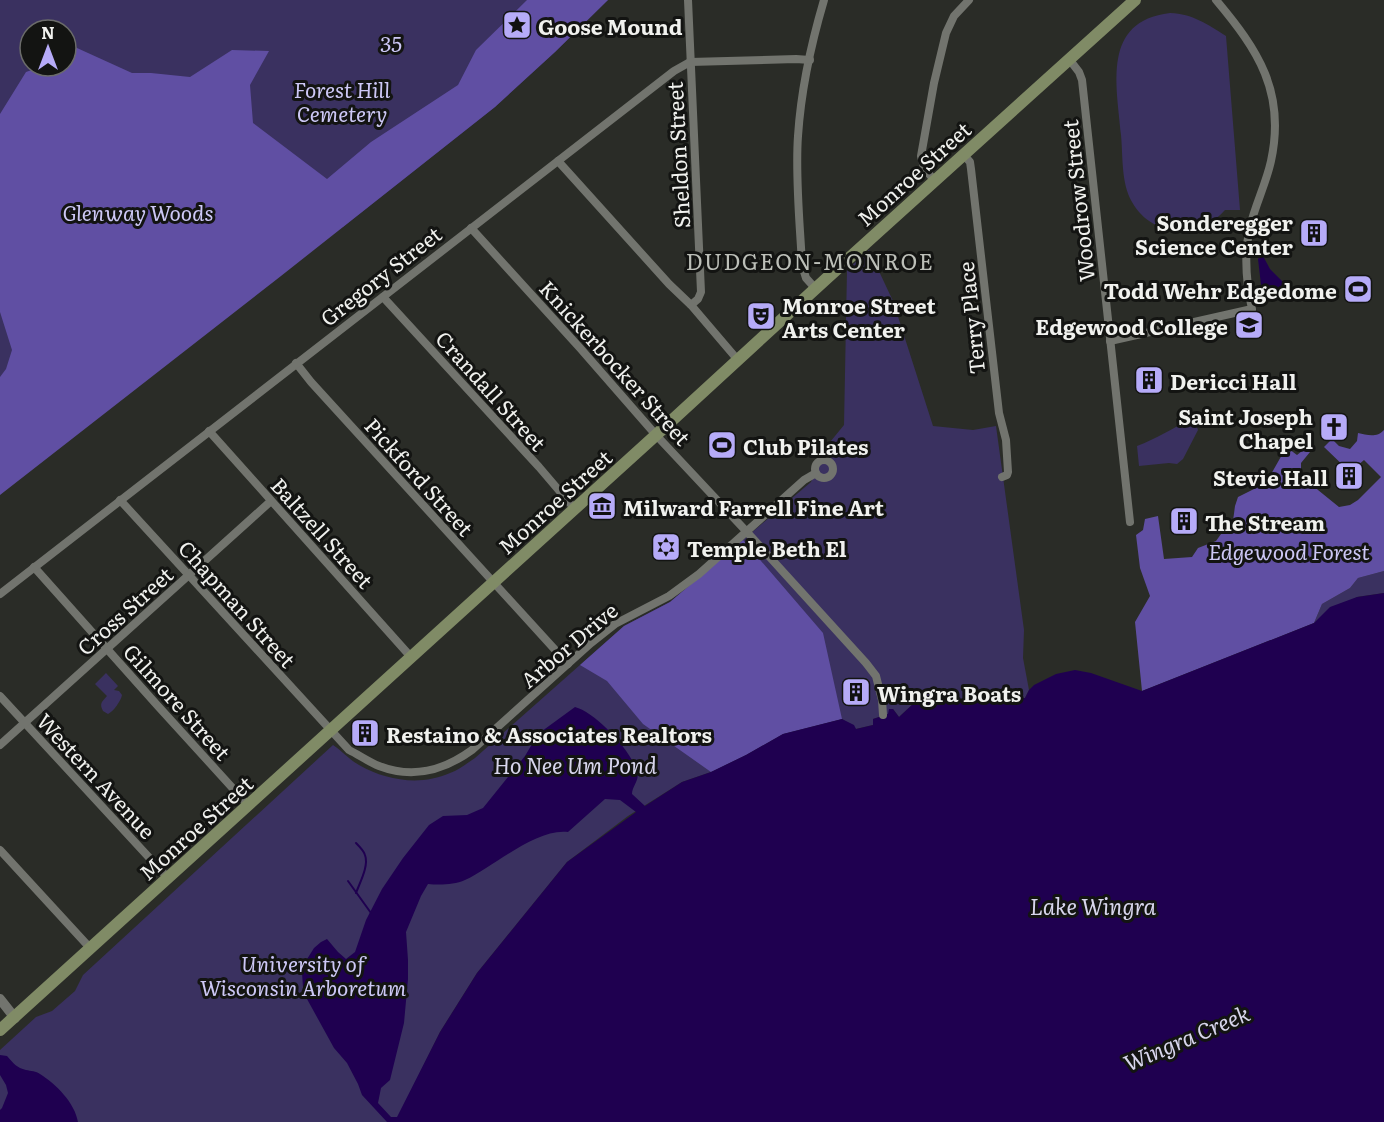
<svg xmlns="http://www.w3.org/2000/svg" width="1384" height="1122" viewBox="0 0 1384 1122" font-family="Literata,serif">
<style>
.green{fill:#3a3160}
.forest{fill:#604fa3}
.water{fill:#1f0050;fill-rule:evenodd}
.lines{fill:none;stroke-linecap:round;stroke-linejoin:round}
.stream{stroke:#1f0050;stroke-width:2}
.minor{stroke:#72746e;stroke-width:8}
.tertiary{stroke:#72746e;stroke-width:10}
.secondary{stroke:#808b66;stroke-width:12}
.labels{text-anchor:middle;dominant-baseline:central;stroke-width:6;stroke-linejoin:round;paint-order:stroke}
.poi-label{font-size:21px;font-weight:bold;fill:#f0f1ee;stroke:#131412;text-anchor:start}
.park-label{font-size:21px;font-style:italic;fill:#cdc8f6;stroke:#131412}
.street-label{font-size:21px;fill:#f0f1ee;stroke:#131412}
.neighbourhood-label{font-size:22px;letter-spacing:1.5px;fill:#bcbfb8;stroke:#131412}
.water-label{font-size:22px;font-style:italic;fill:#d7d5ec;stroke:#131412}
</style>
<rect width="100%" height="100%" fill="#2a2c27"/>
<g class="green">
<path d="M0 0H608L555 52 495 107 343 227 129 79 66 53V30H30V66H51L0 142Z"/>
<path d="M1170 13C1193 14 1207 24 1226 36L1240 210H1225C1200 239 1152 238 1132 202 1121 183 1123 156 1121 135 1117 86 1101 21 1170 13Z"/>
<path d="M869 250 893 301 933 426 973 430 996 426 1024 630 1023 658 1029 690 1025 698 1012 699 991 692 944 703 936 698 927 703 913 704 899 717 893 709 888 714 873 719V725L856 729 842 719 783 734 746 755 711 772 682 782 628 816 567 862 477 973 440 1032 398 1117 387 1122H0V1050L36 1017 52 1011 75 991 83 975 333 745C342 751 350 760 359 765 387 781 421 786 450 773 459 770 467 763 475 758L624 626 670 602 811 482 826 447 844 425 847 270Z"/>
<path d="M0 255 24 361 0 384Z"/>
<path d="M1191 419 1195 421 1198 430 1183 459 1177 464 1169 463 1139 466 1137 446C1156 439 1173 428 1191 419Z"/>
<path d="M1384 571V593L1357 597 1314 623 1322 604 1350 588 1358 578Z"/>
<path d="M106 673 118 686 114 690 119 691 122 695C121 701 113 712 108 714L103 711C99 703 102 702 107 696L95 684Z"/>
</g>
<g class="forest">
<path d="M527 0H608L555 52 495 107 281 276 0 495V377L6 369 12 350 0 312V114L26 72 43 66H66V43L132 73H151L190 77 232 50 269 51 250 85 253 123 327 179 371 142 458 85 476 50Z"/>
<path d="M1384 430V571L1358 578 1350 588 1322 604 1314 623 1142 691 1135 622 1150 596 1140 568 1136 535 1143 530 1145 519 1158 516 1164 559 1192 557 1198 548 1216 541 1226 527 1233 521 1235 506 1238 497 1266 483 1283 453 1289 449 1297 455 1307 447 1310 449V452L1301 463V474L1318 490 1339 507 1350 505 1358 500 1381 477 1364 460 1350 472 1324 447 1332 439 1339 446 1350 449 1357 441 1358 433C1367 435 1377 438 1384 430Z"/>
<path d="M743 540 823 633 842 719 783 734 746 755 711 772 643 724 607 681 580 665 624 626 670 602Z"/>
</g>
<g class="water">
<path d="M1260 256H1263L1270 269 1283 282C1282 293 1272 292 1263 294L1262 293 1258 259Z"/>
<path d="M1384 593V1122H387L362 1095 358 1084 347 1063 334 1048 307 999 303 987 302 973 304 964 314 948 321 942 327 939 338 952 346 959 355 952 366 920 382 889 403 858 429 825 443 816 467 815 483 808 525 756 538 734 575 707C595 712 632 751 637 772 640 780 632 786 632 794L645 806 682 782 711 772 746 755 783 734 842 719 854 725 856 729 873 725V719L888 714 889 709H893L899 717 913 704 927 703 936 698 943 699 944 703 991 692 1006 693 1012 699 1025 698 1029 690 1034 685 1056 674 1075 670 1091 673 1142 691 1314 623 1330 607 1357 597ZM605 799 620 800 636 812 567 862 477 973 440 1032 397 1117H391L378 1103 381 1088 390 1080 404 1023 408 979V960L406 932 421 896 428 884C439 885 454 885 465 880 493 867 536 828 568 832Z"/>
<path d="M0 1055 7 1056C13 1063 17 1068 26 1070 31 1071 36 1071 40 1074 56 1084 75 1103 78 1122H0V1110L2 1108 8 1093 6 1085 0 1075Z"/>
</g>
<g class="lines">
<g class="stream">
<path d="M348 881 371 913"/>
<path d="M356 893C360 882 369 866 365 855 364 851 359 846 356 843"/>
</g>
<g class="minor">
<path d="M688 0 701 292 698 299 691 305"/>
<path d="M1069 59 1079 72 1082 80 1130 522"/>
<path d="M963 154 970 162 971 169 999 413 1006 440 1008 472 1007 475 1002 477"/>
<path d="M558 161 669 284 691 305 737 359"/>
<path d="M934 180 924 168 921 156 934 83 946 33 954 16 969 0"/>
<path d="M471 228 580 348 656 435 746 531 866 663 876 676 882 700 883 715"/>
<path d="M815 288 806 278 802 265C800 224 795 177 798 136 801 90 811 44 824 0"/>
<path d="M383 297 539 467 574 508"/>
<path d="M1110 341 1252 309C1246 282 1244 253 1250 227 1255 205 1266 184 1271 161 1286 92 1258 50 1216 0"/>
<path d="M296 363 311 382 568 664"/>
<path d="M209 431 411 657"/>
<circle cx="824" cy="469" r="9"/>
<path d="M120 500 349 750C359 755 369 762 379 766 413 779 443 771 472 750L591 643 615 624 669 596 699 574 804 480 816 473"/>
<path d="M34 567 157 705 248 805"/>
<path d="M0 594 674 71 690 62 796 59 810 60"/>
<path d="M0 696 168 878"/>
<path d="M0 745 271 501"/>
<path d="M0 850 91 949"/>
</g>
<path class="tertiary" d="M0 999 15 1018"/>
<path class="secondary" d="M0 1030 656 435 826 279 1135 0"/>
</g>
<defs>
<g id="sight-square" transform="scale(1.5)"><rect x="-9" y="-9" width="18" height="18" rx="4" fill="#b6abf8" stroke="#131412"/><path d="M0-6L1.8-2.2L6-1.7L2.9 1.2L3.7 5.4L0 3.3L-3.7 5.4L-2.9 1.2L-6-1.7L-1.8-2.2Z" fill="#111"/></g>
<g id="building-square" transform="scale(1.5)"><rect x="-9" y="-9" width="18" height="18" rx="4" fill="#b6abf8" stroke="#131412"/><path d="M-4-6H4V6H1V3H-1V6H-4ZM-2.5-4.3h1.7v1.8h-1.7ZM.8-4.3h1.7v1.8H.8ZM-2.5-1h1.7V.8h-1.7ZM.8-1h1.7V.8H.8Z" fill="#111"/></g>
<g id="stadium-square" transform="scale(1.5)"><rect x="-9" y="-9" width="18" height="18" rx="4" fill="#b6abf8" stroke="#131412"/><path d="M0-5a6.5 5 0 1 0 0 10a6.5 5 0 1 0 0-10ZM-3.5-1.8h7v3.6h-7Z" fill="#111"/></g>
<g id="theatre-square" transform="scale(1.5)"><rect x="-9" y="-9" width="18" height="18" rx="4" fill="#b6abf8" stroke="#131412"/><path d="M-5-5.5Q0-4 5-5.5V0Q5 5 0 6Q-5 5-5 0ZM-3.3-2.5H-1v1.5H-3.3ZM1-2.5H3.3v1.5H1ZM-2.8 1Q0 5.5 2.8 1Z" fill="#111"/></g>
<g id="university-square" transform="scale(1.5)"><rect x="-9" y="-9" width="18" height="18" rx="4" fill="#b6abf8" stroke="#131412"/><path d="M0-5L7-2L0 1L-7-2ZM-4 1L0 2.5L4 1V4Q0 6-4 4Z" fill="#111"/></g>
<g id="church-square" transform="scale(1.5)"><rect x="-9" y="-9" width="18" height="18" rx="4" fill="#b6abf8" stroke="#131412"/><path d="M-1.2-6h2.4v3.5h3.3v2.4h-3.3V6h-2.4V-.1h-3.3v-2.4h3.3Z" fill="#111"/></g>
<g id="museum-square" transform="scale(1.5)"><rect x="-9" y="-9" width="18" height="18" rx="4" fill="#b6abf8" stroke="#131412"/><path d="M0-6L6-3V-2H-6V-3ZM-5-1h2V3h-2ZM-1-1h2V3h-2ZM3-1h2V3H3ZM-6 4H6V6H-6Z" fill="#111"/></g>
<g id="synagogue-square" transform="scale(1.5)"><rect x="-9" y="-9" width="18" height="18" rx="4" fill="#b6abf8" stroke="#131412"/><path d="M0-6.5L5.6 3.2H-5.6ZM0 6.5L5.6-3.2H-5.6Z" fill="#111"/></g>
</defs>
<g fill-rule="evenodd">
<use href="#sight-square" x="517" y="25"/>
<use href="#building-square" x="1314" y="233"/>
<use href="#stadium-square" x="1358" y="289"/>
<use href="#theatre-square" x="761" y="316"/>
<use href="#university-square" x="1249" y="325"/>
<use href="#building-square" x="1149" y="380"/>
<use href="#church-square" x="1334" y="427"/>
<use href="#stadium-square" x="722" y="445"/>
<use href="#building-square" x="1349" y="476"/>
<use href="#museum-square" x="602" y="506"/>
<use href="#building-square" x="1184" y="521"/>
<use href="#synagogue-square" x="666" y="547"/>
<use href="#building-square" x="856" y="692"/>
<use href="#building-square" x="365" y="733"/>
</g>
<g class="labels">
<g class="poi-label">
<text x="538" y="25">Goose Mound</text>
<text x="1293" y="221" text-anchor="end">Sonderegger<tspan x="1293" dy="24">Science Center</tspan></text>
<text x="1337" y="289" text-anchor="end">Todd Wehr Edgedome</text>
<text x="782" y="304">Monroe Street<tspan x="782" dy="24">Arts Center</tspan></text>
<text x="1228" y="325" text-anchor="end">Edgewood College</text>
<text x="1170" y="380">Dericci Hall</text>
<text x="1313" y="415" text-anchor="end">Saint Joseph<tspan x="1313" dy="24">Chapel</tspan></text>
<text x="743" y="445">Club Pilates</text>
<text x="1328" y="476" text-anchor="end">Stevie Hall</text>
<text x="623" y="506">Milward Farrell Fine Art</text>
<text x="1205" y="521">The Stream</text>
<text x="687" y="547">Temple Beth El</text>
<text x="877" y="692">Wingra Boats</text>
<text x="386" y="733">Restaino &amp; Associates Realtors</text>
</g>
<g class="park-label">
<text x="391" y="42">35</text>
<text x="342" y="88">Forest Hill<tspan x="342" dy="24">Cemetery</tspan></text>
<text x="138" y="211">Glenway Woods</text>
<text x="1289" y="550">Edgewood Forest</text>
<text x="303" y="962">University of<tspan x="303" dy="24">Wisconsin Arboretum</tspan></text>
</g>
<g class="street-label">
<text transform="translate(677 155) rotate(-93)">Sheldon Street</text>
<text transform="translate(913 173) rotate(-42)">Monroe Street</text>
<text transform="translate(1077 201) rotate(-96)">Woodrow Street</text>
<text transform="translate(380 275) rotate(-38)">Gregory Street</text>
<text transform="translate(970 318) rotate(-96)">Terry Place</text>
<text transform="translate(616 362) rotate(48)">Knickerbocker Street</text>
<text transform="translate(492 390) rotate(48)">Crandall Street</text>
<text transform="translate(420 476) rotate(48)">Pickford Street</text>
<text transform="translate(554 501) rotate(-42)">Monroe Street</text>
<text transform="translate(323 532) rotate(48)">Baltzell Street</text>
<text transform="translate(238 603) rotate(48)">Chapman Street</text>
<text transform="translate(124 610) rotate(-42)">Cross Street</text>
<text transform="translate(568 644) rotate(-40)">Arbor Drive</text>
<text transform="translate(178 701) rotate(48)">Gilmore Street</text>
<text transform="translate(97 775) rotate(47)">Western Avenue</text>
<text transform="translate(195 827) rotate(-42)">Monroe Street</text>
</g>
<g class="neighbourhood-label">
<text x="810" y="260">DUDGEON-MONROE</text>
</g>
<g class="water-label">
<text x="575" y="764">Ho Nee Um Pond</text>
<text x="1093" y="905">Lake Wingra</text>
<text transform="translate(1186 1037) rotate(-23)">Wingra Creek</text>
</g>
</g>
<g transform="translate(48 48)"><circle r="28" fill="#131412" stroke="#6b6c6a" stroke-width="1.5"/>
<path d="M0-4.5L10 22L0 15L-10 22Z" fill="#b6abf8"/>
<text y="-9" font-size="16" font-weight="bold" text-anchor="middle" fill="#f0f1ee">N</text>
</g>
</svg>
